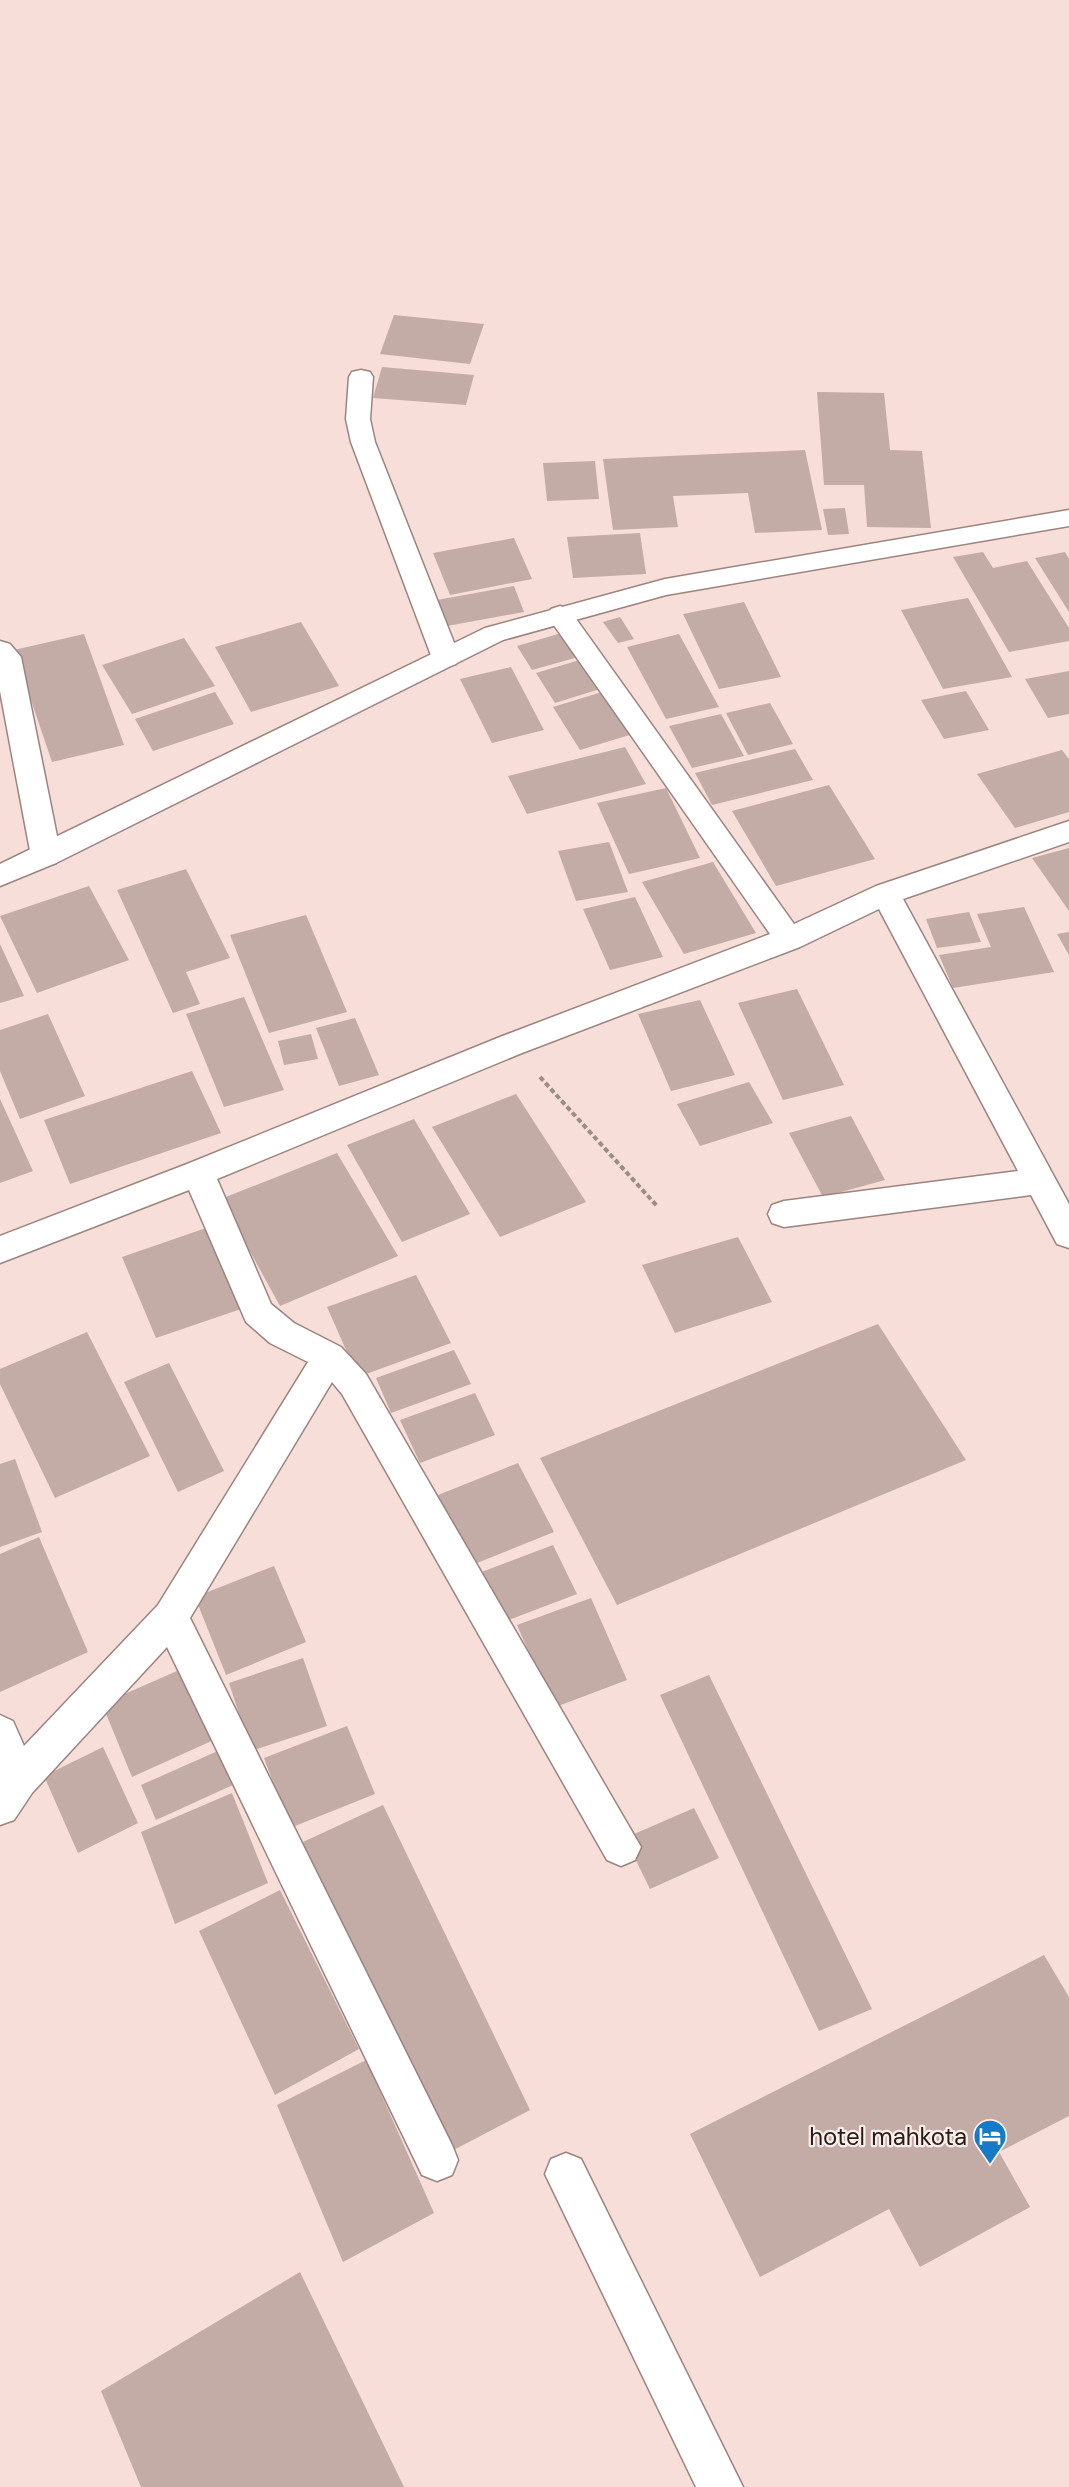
<svg xmlns="http://www.w3.org/2000/svg" width="1069" height="2487" viewBox="0 0 1069 2487" font-family="'DM Sans',sans-serif">
<style>
.building{fill:#c3aba6}
.lines{fill:none;stroke-linecap:round;stroke-linejoin:round}
.street-casing{stroke:#9b847f;stroke-width:3}
.secondary-casing{stroke:#9b847f;stroke-width:3}
.path{stroke:#9d8b86;stroke-width:4;stroke-dasharray:5 3;stroke-linecap:butt}
.street{fill:#fff;fill-rule:evenodd}
.secondary{fill:#fff;fill-rule:evenodd}
.labels{text-anchor:middle;dominant-baseline:central;stroke-width:4.5;stroke-linejoin:round;paint-order:stroke}
.near-poi-label{font-size:24px;fill:#261d1b;stroke:#fdeeea;text-anchor:end}
</style>
<rect width="100%" height="100%" fill="#f7ded8"/>
<g class="building">
<path d="M394 315 484 324 470 364 380 354Z"/>
<path d="M382 367 474 375 466 405 373 398Z"/>
<path d="M817 392 884 393 890 450 922 451 931 528 867 527 864 485H824Z"/>
<path d="M805 450 822 530 755 533 748 493 673 496 678 527 613 530 603 459Z"/>
<path d="M595 461 599 499 547 501 543 463Z"/>
<path d="M845 508 849 534 828 535 823 509Z"/>
<path d="M640 533 646 574 573 578 567 537Z"/>
<path d="M514 538 532 579 450 595 433 553Z"/>
<path d="M983 552 993 568 1027 561 1069 628V641L1009 652 953 557Z"/>
<path d="M1065 552 1069 559V612L1035 558Z"/>
<path d="M514 586 524 612 447 626 437 600Z"/>
<path d="M968 598 1012 677 943 689 901 610Z"/>
<path d="M744 602 781 677 719 689 683 614Z"/>
<path d="M620 617 634 639 618 643 603 622Z"/>
<path d="M301 622 339 686 251 712 215 647Z"/>
<path d="M565 632 582 656 532 670 517 646Z"/>
<path d="M84 634 124 745 52 762 14 650Z"/>
<path d="M679 634 719 707 666 719 627 647Z"/>
<path d="M184 638 215 686 132 714 102 665Z"/>
<path d="M583 659 603 688 555 703 536 673Z"/>
<path d="M511 667 544 730 492 743 460 679Z"/>
<path d="M1069 671V714L1048 718 1025 679Z"/>
<path d="M605 691 633 734 580 750 553 707Z"/>
<path d="M966 691 989 730 944 739 921 700Z"/>
<path d="M215 692 234 724 153 751 135 719Z"/>
<path d="M770 703 793 744 748 755 726 713Z"/>
<path d="M721 714 744 756 692 768 669 726Z"/>
<path d="M625 747 646 784 527 814 508 776Z"/>
<path d="M795 749 813 780 712 805 695 773Z"/>
<path d="M1062 750 1069 759V812L1015 828 977 774Z"/>
<path d="M829 785 875 859 776 886 732 811Z"/>
<path d="M666 788 700 858 629 874 597 803Z"/>
<path d="M609 842 628 892 576 901 558 851Z"/>
<path d="M1069 848V911L1032 858Z"/>
<path d="M713 862 756 933 684 954 642 882Z"/>
<path d="M186 869 230 958 186 972 200 1004 173 1013 117 890Z"/>
<path d="M89 886 129 960 37 993 0 916Z"/>
<path d="M635 897 663 957 610 970 583 909Z"/>
<path d="M1024 907 1054 972 953 988 939 955 991 947 977 914Z"/>
<path d="M969 912 981 942 937 948 926 919Z"/>
<path d="M306 915 347 1012 269 1033 230 935Z"/>
<path d="M1069 932V955L1057 934Z"/>
<path d="M0 944 24 996 0 1003Z"/>
<path d="M797 989 844 1085 783 1100 738 1003Z"/>
<path d="M244 997 284 1090 224 1107 186 1014Z"/>
<path d="M700 1000 735 1075 671 1091 638 1014Z"/>
<path d="M48 1014 85 1096 20 1119 0 1071V1030Z"/>
<path d="M355 1018 379 1075 339 1086 316 1028Z"/>
<path d="M311 1034 318 1059 284 1065 278 1041Z"/>
<path d="M192 1071 221 1133 70 1184 44 1120Z"/>
<path d="M749 1082 773 1123 700 1146 677 1104Z"/>
<path d="M516 1094 586 1202 500 1237 432 1127Z"/>
<path d="M0 1099 33 1171 0 1183Z"/>
<path d="M851 1116 885 1180 823 1197 789 1133Z"/>
<path d="M414 1119 470 1214 402 1242 347 1145Z"/>
<path d="M337 1153 398 1256 280 1306 221 1199Z"/>
<path d="M206 1228 241 1309 156 1338 122 1257Z"/>
<path d="M738 1237 772 1302 675 1333 642 1265Z"/>
<path d="M416 1275 451 1343 358 1377 327 1307Z"/>
<path d="M878 1324 966 1460 617 1605 540 1458Z"/>
<path d="M87 1332 150 1456 55 1498 0 1384V1369Z"/>
<path d="M454 1350 471 1384 391 1413 376 1378Z"/>
<path d="M169 1363 224 1471 178 1492 124 1382Z"/>
<path d="M475 1393 495 1435 420 1463 400 1420Z"/>
<path d="M15 1459 42 1532 0 1547V1464Z"/>
<path d="M518 1463 554 1532 472 1565 438 1495Z"/>
<path d="M39 1537 88 1652 0 1692V1554Z"/>
<path d="M553 1545 577 1594 501 1623 479 1573Z"/>
<path d="M274 1566 306 1642 226 1675 195 1597Z"/>
<path d="M591 1598 627 1680 553 1708 517 1625Z"/>
<path d="M303 1658 327 1726 251 1751 229 1683Z"/>
<path d="M186 1667 218 1738 132 1777 102 1704Z"/>
<path d="M709 1675 872 2009 819 2031 660 1695Z"/>
<path d="M347 1726 375 1794 290 1828 264 1758Z"/>
<path d="M103 1747 138 1823 78 1853 44 1776Z"/>
<path d="M220 1750 235 1784 156 1820 141 1785Z"/>
<path d="M232 1793 268 1883 175 1924 141 1832Z"/>
<path d="M383 1805 530 2110 444 2155 303 1842Z"/>
<path d="M694 1808 719 1858 650 1889 625 1838Z"/>
<path d="M280 1890 359 2049 275 2095 199 1931Z"/>
<path d="M1044 1955 1069 1997V2116L999 2152 1030 2207 920 2267 889 2209 760 2277 690 2134Z"/>
<path d="M366 2060 434 2213 343 2262 277 2105Z"/>
<path d="M300 2272 404 2487H141L101 2391Z"/>
</g>
<g class="lines">
<g class="street-casing">
<g id="street">
<path d="M361 370 370 372 373 377 370 419 375 442 460 658 456 664 446 667 436 664 432 658 351 442 346 419 349 377 352 372Z"/>
<path d="M560 606 569 609 794 924 876 886 1069 821V842L903 899 1069 1204V1248L1057 1244 1031 1195 784 1227 772 1223 768 1214 772 1205 784 1201 1018 1171 879 909 800 947 522 1053 217 1179 271 1304 294 1323 341 1347 366 1374 641 1847 635 1860 621 1866 607 1860 342 1394 332 1382 190 1618 452 2145 458 2160 452 2175 437 2181 422 2175 167 1647 32 1793 14 1820 0 1825V1715L13 1721 24 1746 158 1605 308 1362 270 1343 246 1322 189 1190 0 1263V1236L187 1164 500 1037 770 934 551 621 547 615 551 609Z"/>
<path d="M0 641 10 644 21 657 61 856 56 863 46 866 36 863 31 856 0 691Z"/>
<path d="M566 2153 581 2159 743 2487H696L545 2174 551 2159Z"/>
</g>
</g>
<g class="secondary-casing">
<path id="secondary" d="M1069 510V526L666 595 503 640 56 863 0 886V864L485 628 665 579Z"/>
</g>
<path class="path" d="M540 1077 657 1206"/>
<use href="#street" class="street"/>
<use href="#secondary" class="secondary"/>
</g>
<defs>
<g id="hotel-pin" transform="scale(1.725)"><path d="M0 17L-7.5 6A9.5 9.5 0 1 1 7.5 6Z" fill="#157bc7" stroke="#fdeeea"/><path d="M-6-4.5h1.5V1H6V5H4.5V3h-9V5H-6ZM-4 0a1.8 1.8 0 1 1 3.6 0ZM.5 0V-2.5h3Q6-2.5 6 0Z" fill="#fff"/></g>
</defs>
<g fill-rule="evenodd">
<use href="#hotel-pin" x="990" y="2136"/>
</g>
<g class="labels">
<g class="near-poi-label">
<text x="967" y="2136">hotel mahkota</text>
</g>
</g>
</svg>
